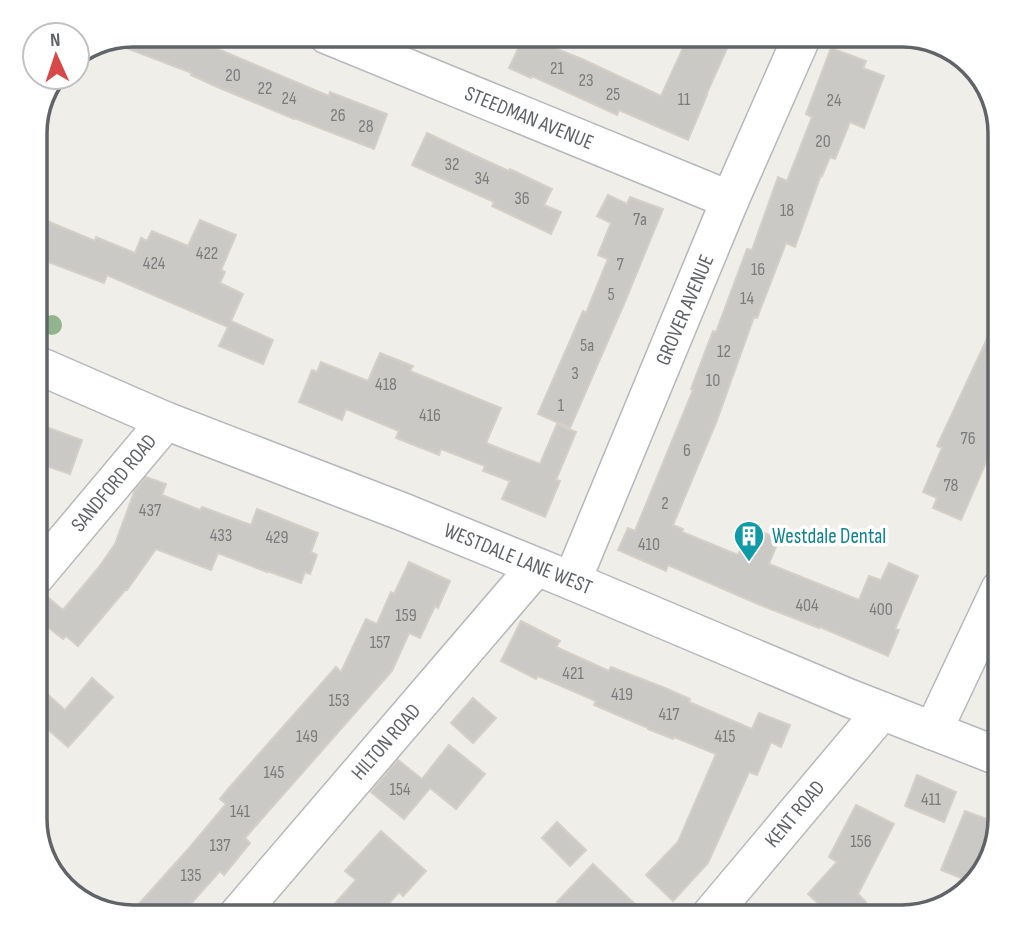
<svg xmlns="http://www.w3.org/2000/svg" width="1035" height="952" viewBox="0 0 1035 952" font-family="'Sofia Sans Condensed',sans-serif">
<style>
.building{fill:#cbc9c5;stroke:#d4cfc7;stroke-width:2}
.lines{fill:none;stroke-linecap:round;stroke-linejoin:round}
.minor-casing{stroke:#b5b8bb;stroke-width:40}
.minor{stroke:#fff;stroke-width:37}
.tree{fill:#91b48d}
.labels{text-anchor:middle;dominant-baseline:central;stroke-width:7;stroke-linejoin:round;paint-order:stroke}
.number-label{font-size:18px;fill:#7b7c7e}
.street-label{font-size:21px;fill:#606367;stroke:#fff}
.culture-label{font-size:21px;fill:#0d838f;stroke:#fff;text-anchor:start}
.rim{fill:none;stroke:#606367;stroke-width:3.5}
</style>
<rect width="100%" height="100%" fill="#f0eee9"/>
<g class="building">
<path d="M133 35H185L329 96 330 92 387 114 374 149 294 118V119L215 86 191 75 192 73 113 43Z"/>
<path d="M689 35H733L706 95H707L688 140 619 110 617 115 532 76 531 78 509 68 524 36 582 59 661 96Z"/>
<path d="M831 48 866 61 863 68 884 76 864 128 850 122 835 159 830 157 822 176 821 175 795 247 786 243 757 318 754 317 716 423 673 525 683 529 682 532 738 555 750 527 779 539 769 564 859 600 869 576 881 580 889 563 918 576 895 629 899 630 888 656 820 627 819 628 758 604 668 565 666 571 618 550 628 528 635 531 693 390 691 389 713 331 716 332 747 249 752 250 778 177 787 181 812 117 806 114Z"/>
<path d="M427 133 478 157 509 171 510 169 552 189 544 205 561 212 551 234 492 206 494 202 412 165Z"/>
<path d="M608 195 627 204 630 197 663 209 624 304 570 428 538 414 583 311 586 313 608 259 598 255 611 223 597 216Z"/>
<path d="M35 216 95 241 96 237 135 253 141 238 147 241 152 231 188 246 200 220 236 235 221 270 225 272 220 283 243 294 231 321 273 340 263 364 219 346 228 327 107 275 104 283 35 257Z"/>
<path d="M1000 311V430L961 520 933 508 937 498 923 492 942 448 937 446Z"/>
<path d="M380 353 413 366 410 371 501 408 486 443 540 464 557 424 576 432 556 480 560 481 545 517 502 499 510 481 483 471 485 466 441 449 439 455 396 438 399 431 346 409 342 420 299 402 312 370 317 372 321 362 368 381Z"/>
<path d="M35 423 82 440 70 474 35 462Z"/>
<path d="M146 477 166 484 162 495 200 510 202 507 251 525 257 509 318 533 311 552 317 555 310 574 305 572 301 583 267 571V572L218 553 211 570 156 549 127 590 126 589 78 646 66 636 63 639 35 617V597L45 595 63 610 99 567 115 544 135 490Z"/>
<path d="M409 562 450 581 438 608 435 606 420 638 409 633 392 671 245 838 250 843 224 875 220 871 179 917H133L129 915 190 847 226 804 220 799 228 789 336 667 341 672 366 619 377 624 391 592 394 594Z"/>
<path d="M521 621 560 641 556 647 609 671 611 667 665 688 690 699 689 702 752 729 759 713 790 725 781 747 771 742 757 775 749 772 708 863 673 901 646 875 678 842 716 754 674 737 673 739 648 729V728L594 705 596 701 538 676 536 679 501 661Z"/>
<path d="M92 678 113 697 68 747 35 718V683L65 710Z"/>
<path d="M473 698 496 718 473 743 451 723Z"/>
<path d="M449 745 485 774 456 809 430 788 404 819 371 792 398 760 422 779Z"/>
<path d="M917 775 956 792 944 822 905 806Z"/>
<path d="M856 805 894 824 858 894 866 902 853 917H833L808 894 837 862 829 857Z"/>
<path d="M965 811 998 823 973 883 941 870Z"/>
<path d="M557 822 586 850 570 866 542 838Z"/>
<path d="M381 831 426 871 403 896 399 892 377 917H323L356 880 345 871Z"/>
<path d="M593 864 637 906 627 917H572L557 902Z"/>
</g>
<g class="lines">
<g class="minor-casing">
<g id="minor">
<path d="M327 35 730 200"/>
<path d="M35 364 166 421 403 512 572 581 849 698 1000 757"/>
<path d="M35 577 166 421"/>
<path d="M572 581 730 200 800 41"/>
<path d="M933 731 1000 589"/>
<path d="M236 917 536 567"/>
<path d="M709 917 882 711"/>
</g>
</g>
<use href="#minor" class="minor"/>
</g>
<circle class="tree" cx="52" cy="325" r="10"/>
<defs>
<g id="building-pin" transform="scale(1.575)"><path d="M0 17L-7.5 6A9.5 9.5 0 1 1 7.5 6Z" fill="#0f9aa8" stroke="#fff"/><path d="M-4-6H4V6H1V3H-1V6H-4ZM-2.5-4.3h1.7v1.8h-1.7ZM.8-4.3h1.7v1.8H.8ZM-2.5-1h1.7V.8h-1.7ZM.8-1h1.7V.8H.8Z" fill="#fff"/></g>
</defs>
<g fill-rule="evenodd">
<use href="#building-pin" x="749" y="536"/>
</g>
<g class="labels">
<g class="number-label">
<text x="557" y="68">21</text>
<text x="233" y="75">20</text>
<text x="586" y="80">23</text>
<text x="265" y="88">22</text>
<text x="613" y="94">25</text>
<text x="289" y="98">24</text>
<text x="684" y="99">11</text>
<text x="834" y="100">24</text>
<text x="338" y="115">26</text>
<text x="366" y="126">28</text>
<text x="823" y="141">20</text>
<text x="452" y="164">32</text>
<text x="482" y="178">34</text>
<text x="522" y="198">36</text>
<text x="787" y="210">18</text>
<text x="640" y="219">7a</text>
<text x="207" y="253">422</text>
<text x="154" y="263">424</text>
<text x="620" y="264">7</text>
<text x="758" y="269">16</text>
<text x="611" y="294">5</text>
<text x="747" y="298">14</text>
<text x="587" y="345">5a</text>
<text x="724" y="351">12</text>
<text x="575" y="373">3</text>
<text x="713" y="380">10</text>
<text x="386" y="384">418</text>
<text x="561" y="405">1</text>
<text x="430" y="415">416</text>
<text x="968" y="438">76</text>
<text x="687" y="450">6</text>
<text x="951" y="485">78</text>
<text x="665" y="503">2</text>
<text x="150" y="510">437</text>
<text x="221" y="535">433</text>
<text x="277" y="537">429</text>
<text x="649" y="544">410</text>
<text x="807" y="605">404</text>
<text x="881" y="609">400</text>
<text x="406" y="615">159</text>
<text x="380" y="642">157</text>
<text x="573" y="673">421</text>
<text x="622" y="694">419</text>
<text x="339" y="700">153</text>
<text x="669" y="714">417</text>
<text x="307" y="736">149</text>
<text x="725" y="736">415</text>
<text x="274" y="772">145</text>
<text x="400" y="789">154</text>
<text x="931" y="799">411</text>
<text x="240" y="811">141</text>
<text x="861" y="841">156</text>
<text x="220" y="845">137</text>
<text x="191" y="875">135</text>
</g>
<g class="street-label">
<text transform="translate(529 118) rotate(22)">STEEDMAN AVENUE</text>
<text transform="translate(685 310) rotate(-67)">GROVER AVENUE</text>
<text transform="translate(114 483) rotate(-50)">SANDFORD ROAD</text>
<text transform="translate(518 559) rotate(22)">WESTDALE LANE WEST</text>
<text transform="translate(386 742) rotate(-49)">HILTON ROAD</text>
<text transform="translate(795 814) rotate(-50)">KENT ROAD</text>
</g>
<g class="culture-label">
<text x="772" y="536">Westdale Dental</text>
</g>
</g>
<path d="M0 0H1035V952H0ZM133 47H902A86 86 0 0 1 988 133V819A86 86 0 0 1 902 905H133A86 86 0 0 1 47 819V133A86 86 0 0 1 133 47Z" fill="#fff" fill-rule="evenodd"/>
<path class="rim" d="M133 47H902A86 86 0 0 1 988 133V819A86 86 0 0 1 902 905H133A86 86 0 0 1 47 819V133A86 86 0 0 1 133 47Z"/>
<g transform="translate(56 56) rotate(357)"><circle r="33" fill="#ffffff" stroke="#bfc1c2" stroke-width="2"/>
<path d="M0-5L12 26L0 18L-12 26Z" fill="#d74849"/>
<text y="-10" font-size="19" font-weight="bold" text-anchor="middle" fill="#606367">N</text>
</g>
</svg>
